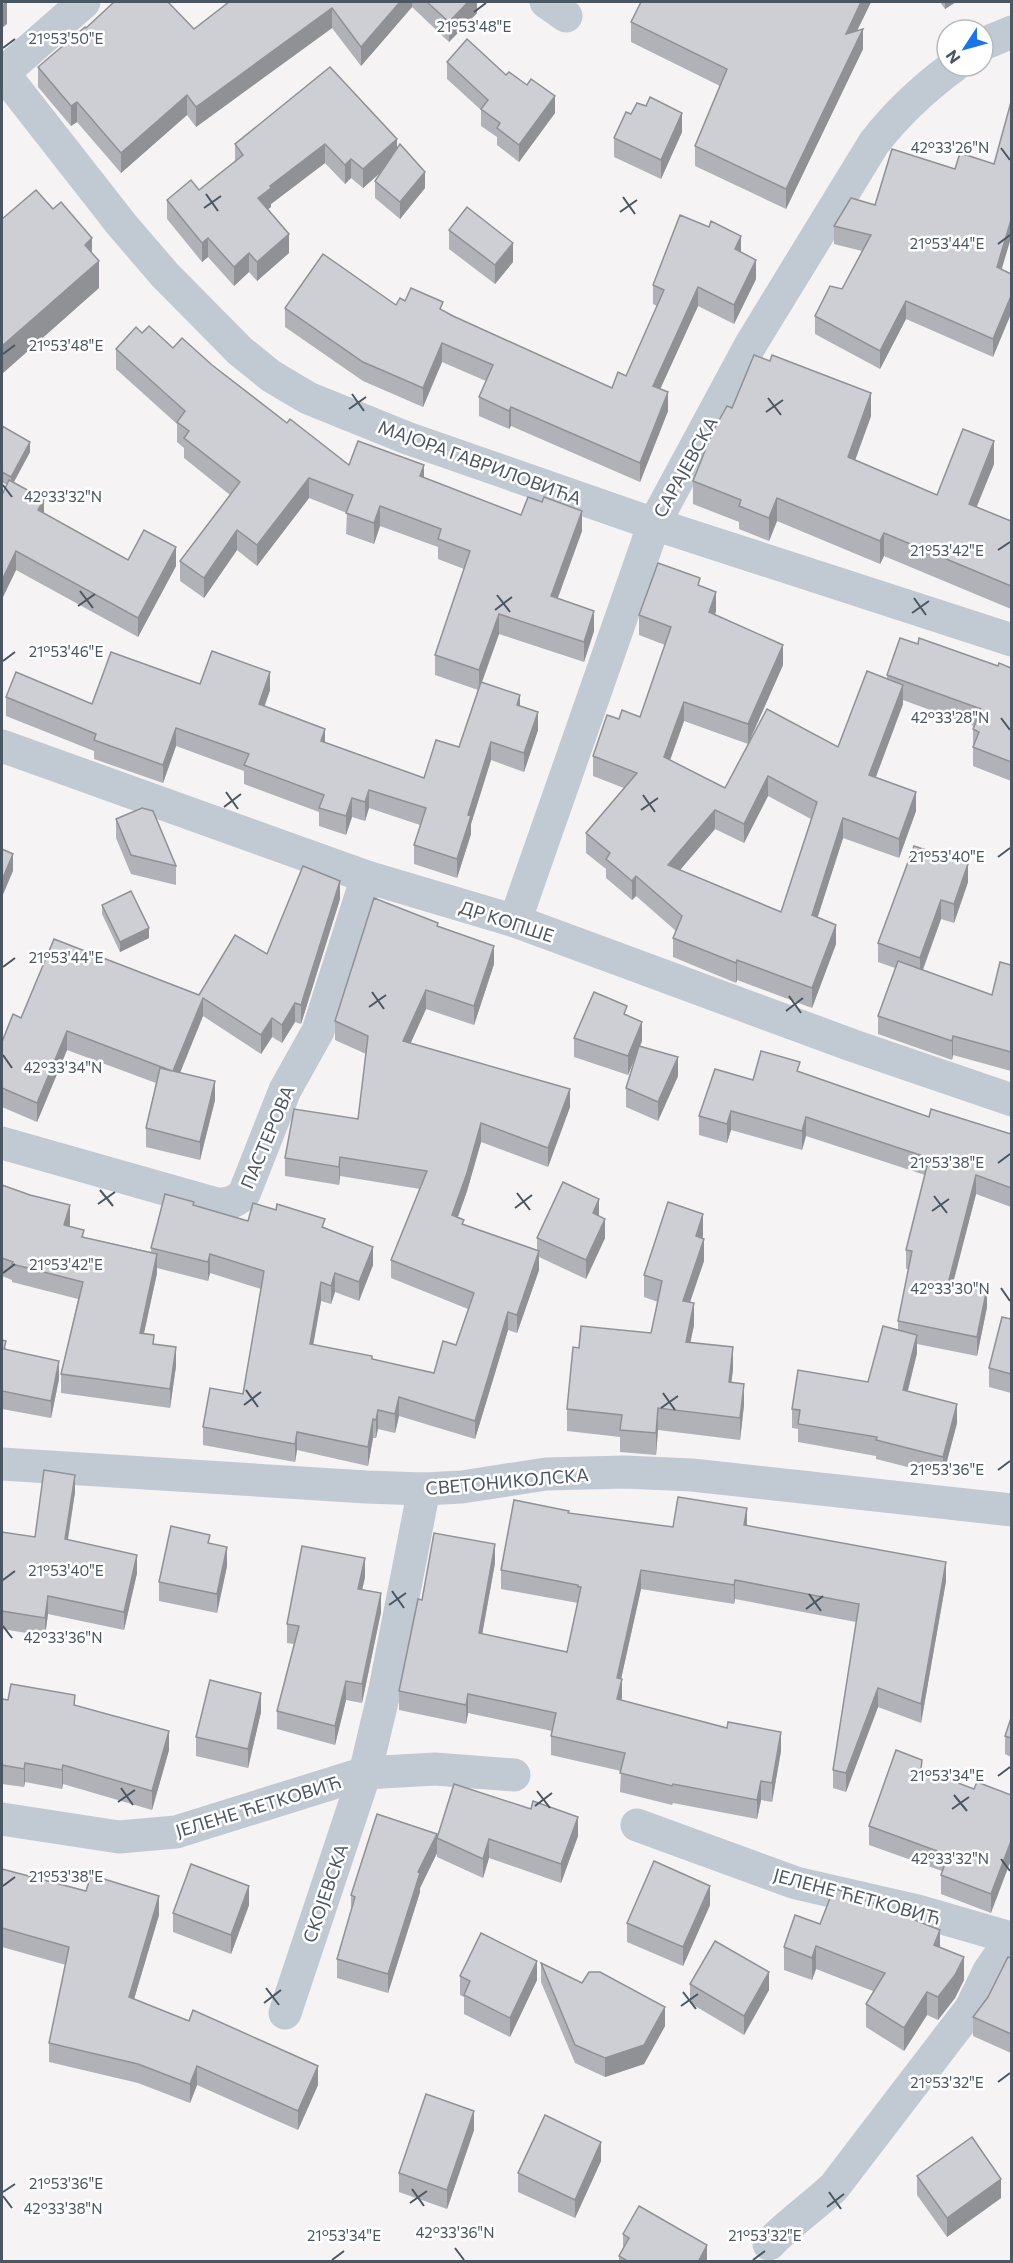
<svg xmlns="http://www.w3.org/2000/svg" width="1013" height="2263" viewBox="0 0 1013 2263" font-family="Commissioner,sans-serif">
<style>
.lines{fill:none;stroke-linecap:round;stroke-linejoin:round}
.minor{stroke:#c1cad2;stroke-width:33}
.wall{fill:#b0b2b7;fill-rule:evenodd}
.shaded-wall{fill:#909195}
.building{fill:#cdcfd5;stroke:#909195;stroke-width:1.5;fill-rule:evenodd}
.ticks{fill:none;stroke:#4a5661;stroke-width:2}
.labels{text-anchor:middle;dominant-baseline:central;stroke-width:5;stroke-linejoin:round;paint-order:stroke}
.street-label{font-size:18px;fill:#4a5661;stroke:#fff}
.ticks-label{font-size:15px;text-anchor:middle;fill:#4a5661;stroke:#fff;stroke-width:5;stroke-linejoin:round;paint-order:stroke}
</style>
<rect width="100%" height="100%" fill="#f5f3f3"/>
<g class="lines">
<g class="minor">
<path d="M546 2 566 16"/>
<path d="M983 44 1012 32"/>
<path d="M3 73 122 225 165 275 240 351 271 376 308 398 407 438 654 524 1012 640"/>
<path d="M2 74 84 2"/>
<path d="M2 746 367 877 515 921 854 1046 1012 1100"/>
<path d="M515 921 654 524 751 344 874 143C897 113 923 89 954 66"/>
<path d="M2 1143 217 1204C229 1204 235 1202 244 1194L285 1090 318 1031 367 877"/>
<path d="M2 1464 366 1487 424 1489 462 1487 546 1474 625 1472 692 1475 1012 1510"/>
<path d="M2 1819 119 1837 176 1832 365 1773 435 1769 514 1775"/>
<path d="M637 1825 796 1883 918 1911 1011 1938"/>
<path d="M285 2013 365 1773 385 1689 424 1489"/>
<path d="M769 2244C789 2223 813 2207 834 2187L971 2008 989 1971 1012 1938"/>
</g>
</g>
<g class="wall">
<path d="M224 2H477V13L449 42 412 7 361 66 332 28 196 127 187 115 121 173 77 122 71 126 38 87V67L86 28 194 29 226 4Z"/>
<path d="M871 2 857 31 863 49 786 209 695 166V146L720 86 631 42V22Z"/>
<path d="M940 2H956L945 9Z"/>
<path d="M447 62 506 75 527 85 555 113 519 162 497 145V137L481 126V110L447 79Z"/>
<path d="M330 67 397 148 425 188 400 219 375 198V181L379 174 363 188 351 178 345 184 325 163 271 204V207L268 209 289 253 257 281 249 272 234 286 208 257 202 262 167 219V200L199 190 235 162V144Z"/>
<path d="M682 132 661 179 614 157V138Z"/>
<path d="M955 169 1002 269 993 357 906 319 880 369 815 334V316L842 289 862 251 834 244V226L875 205Z"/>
<path d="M449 230 513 262 495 284 449 249Z"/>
<path d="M741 252 756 279 734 324 698 306 660 389 668 411 640 482 511 426 509 429 479 416V397L486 381 442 362 423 407 363 381 285 327V308L396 305 443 311 453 316 612 388 626 376 657 306 653 304V285Z"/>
<path d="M142 333 212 365 287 423 349 465 424 478 521 515 582 531 558 598 594 631 584 662 499 634 482 682 520 706 538 730 524 772 491 760 471 824V834L457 878 414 864V845L420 825 369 808 365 821 352 817 346 835 319 826V812L244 784V771L176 746 163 783 94 759V751L6 716V697L92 704 200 684 270 690 264 706 325 743 424 778 459 747 478 690 435 675V655L464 569 438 559V547L380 526 374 544 346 534 347 513 309 498 257 566 237 550 204 598 180 581V561L230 495 184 458V448L177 442V424L116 369V349Z"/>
<path d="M732 408 871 416 855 460 937 495 994 464 976 507 1011 521V609L884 556 880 564 777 521 769 541 739 529V522L693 504V481Z"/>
<path d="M2 426 30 452 14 482 44 513 128 560 176 566 138 637 16 570 2 599V495L7 485 2 482Z"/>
<path d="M700 586 716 611 715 615 783 665 748 744 684 721 670 760 725 788 838 747 887 678V675L918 644 998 666 1011 668V781L973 766V729L974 726 903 700V704L876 777 916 811 899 858 843 838 817 918 836 944 812 1008 737 980 736 983 673 957V938L676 931 636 896 632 900 606 878V869L586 853V833L624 788 593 776V756L619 719 640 717 665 645 639 635V615ZM768 796 811 819 781 912 680 870 715 829 744 843Z"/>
<path d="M116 819 176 866V885L131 874 116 838Z"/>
<path d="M968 882 954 923 941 919 923 970 992 995 1011 965V1071L953 1055 952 1060 878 1034V1016L895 968 878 962V943Z"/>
<path d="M340 899 301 1024 295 1022 282 1043 272 1037 261 1054 203 1016 180 1073 215 1100 200 1160 146 1147V1128L156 1083 67 1050 37 1122 2 1107V1042L21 1018 199 995 267 954Z"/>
<path d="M102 905 149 938 120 952 102 914Z"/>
<path d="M438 926 494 964 474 1025 426 1009 410 1044 570 1107 548 1167 481 1142 467 1191 458 1217 464 1225 537 1251V1238L599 1216 605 1238 586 1279 539 1257V1270L517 1333 508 1330 475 1439 399 1416 395 1433 378 1429 376 1438H373L368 1466 297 1450 295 1462 203 1445V1427L243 1394 261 1289 210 1273 208 1281 157 1268V1273L144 1333 176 1366 170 1408 61 1393V1374L78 1299 12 1282V1280L2 1276V1185L70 1224 69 1226 84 1237 151 1252V1248L194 1205 248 1221 325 1227 373 1265 359 1301 335 1292 331 1304 321 1301 313 1344 372 1359 434 1373 456 1345 468 1309 391 1278V1260L420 1189 340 1176 339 1185 285 1176V1158L358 1119 366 1054 335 1040V1021Z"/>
<path d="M627 1016 642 1041 640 1046 678 1076 658 1121 626 1107V1088L636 1055 628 1075 574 1057V1038Z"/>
<path d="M800 1072 929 1117 1011 1134V1207L976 1194 953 1281 987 1307 977 1356 917 1344V1353L908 1391 957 1423 943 1476 876 1459V1456L798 1442V1429L792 1428V1409L868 1382 898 1330V1321L909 1269H906V1250L925 1175 806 1136 802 1150 731 1130 727 1143 699 1135V1116L753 1080Z"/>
<path d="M703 1236 702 1238 704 1261 689 1302 694 1325 690 1342 733 1369 731 1382 744 1405 740 1440 658 1430 656 1455 620 1452V1437L567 1431V1409L579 1348 651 1333 658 1302 644 1297V1275Z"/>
<path d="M1011 1319V1393L989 1387V1368Z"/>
<path d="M2 1340 6 1349 59 1379 51 1418 2 1409Z"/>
<path d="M75 1492 68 1540 137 1573 124 1630 48 1614 45 1636 2 1629V1532L35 1537Z"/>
<path d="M569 1513 673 1527 747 1526 946 1581 921 1723 878 1707 846 1792 833 1788V1770L856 1622 735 1599 734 1604 641 1589 621 1679V1701L781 1751 772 1802 761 1800 757 1819 673 1803 672 1805 620 1792 621 1771 551 1755V1736L552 1731 468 1713 466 1724 399 1710V1691L422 1600 495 1563 482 1634 567 1652 578 1603 501 1589V1570Z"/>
<path d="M227 1566 217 1613 159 1601V1582Z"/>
<path d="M365 1577 362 1590 381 1612 362 1703 346 1700 335 1745 277 1729V1711L294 1644 287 1643V1624Z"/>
<path d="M2 1699 75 1705 169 1750 152 1810 63 1784 62 1789 25 1782 24 1787 2 1784Z"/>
<path d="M261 1712 248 1768 196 1756V1737Z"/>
<path d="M1011 1718V1757L1005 1754V1736Z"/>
<path d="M922 1770 974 1789 1011 1795 991 1913 941 1894V1875L942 1871 869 1845V1826Z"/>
<path d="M578 1836 561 1883 489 1858 483 1878 437 1857V1853L420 1888V1892L388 1993 337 1978V1959L351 1913V1895L437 1838Z"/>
<path d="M2 1869 159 1915 134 1999 318 2085 298 2130 197 2085 190 2103 138 2083 49 2062V2043L66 1965 2 1947Z"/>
<path d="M249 1905 231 1954 173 1932V1913Z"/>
<path d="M710 1905 683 1966 627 1942V1923Z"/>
<path d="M820 1924 940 1947 964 1980 955 1998 938 2020 927 2015 904 2051 866 2027V2004L873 1991 816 1969 812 1980 784 1970V1947Z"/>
<path d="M1011 1958V2053L973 2036V2017L988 1997Z"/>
<path d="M541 1963 665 2026 644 2064 605 2077 575 2063 541 1982Z"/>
<path d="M460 1976 537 1980 510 2037 464 2014V1997L460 1995Z"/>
<path d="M690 1984 769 1990 744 2035 690 2003Z"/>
<path d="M474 2130 447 2209 399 2192V2173Z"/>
<path d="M601 2161 575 2218 518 2192V2173Z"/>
<path d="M917 2176 1001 2198 947 2237 917 2195Z"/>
<path d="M623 2234 707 2262H619V2256L623 2249Z"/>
</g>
<g class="shaded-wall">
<path d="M5 2H7V24L2 28V5Z"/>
<path d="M400 2H412V7L361 66V47Z"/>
<path d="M467 2H477V13L449 42V22Z"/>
<path d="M861 2H871L846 53V34Z"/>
<path d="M945 2H956L945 9Z"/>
<path d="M332 8V28L196 127V107Z"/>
<path d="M863 29V49L786 209V189Z"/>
<path d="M187 95V115L121 173V153Z"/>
<path d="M555 96V113L519 162V145Z"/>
<path d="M77 102V122L71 126V106Z"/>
<path d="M682 113V132L661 179V160Z"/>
<path d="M397 139V158L363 188V169Z"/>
<path d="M325 144V163L271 204V207L258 217V198L270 186Z"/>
<path d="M351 159V178L345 184V165Z"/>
<path d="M425 172V188L400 219V202Z"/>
<path d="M1011 220V238L997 285V267Z"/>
<path d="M289 234V253L257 281V262Z"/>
<path d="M741 236V255L735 249Z"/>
<path d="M92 238V265L85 245Z"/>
<path d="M208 238V257L202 262V243Z"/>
<path d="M513 243V262L495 284V265Z"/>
<path d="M249 253V272L234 286V267Z"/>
<path d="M756 260V279L734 324V305Z"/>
<path d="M99 261V288L2 374V346Z"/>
<path d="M698 287V306L653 405V386Z"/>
<path d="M1011 296V314L993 357V339Z"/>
<path d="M906 301V319L880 369V351Z"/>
<path d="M442 343V362L423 407V388Z"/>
<path d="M668 392V411L640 482V463Z"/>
<path d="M871 393V416L848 480V457Z"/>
<path d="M511 407V426L509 429V411Z"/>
<path d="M994 441V464L969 526V504Z"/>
<path d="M30 442V452L11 487V477Z"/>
<path d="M424 465V485L420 476Z"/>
<path d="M309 478V498L257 566V545Z"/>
<path d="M777 498V521L769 541V518Z"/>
<path d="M44 499V517L38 510Z"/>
<path d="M380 506V526L374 544V523Z"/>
<path d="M582 511V531L551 616V596Z"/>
<path d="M237 530V550L204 598V578Z"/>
<path d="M884 533V556L880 564V541Z"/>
<path d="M176 547V566L138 637V618Z"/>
<path d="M16 551V570L2 599V580Z"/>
<path d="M716 592V611L709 632V612Z"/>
<path d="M594 611V631L584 662V642Z"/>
<path d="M499 614V634L479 690V670Z"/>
<path d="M783 645V665L748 744V724Z"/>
<path d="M270 672V690L259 723V704Z"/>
<path d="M903 685V704L869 795V775Z"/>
<path d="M520 695V713L517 705Z"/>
<path d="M684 702V721L664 777V757Z"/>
<path d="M538 712V730L524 772V753Z"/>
<path d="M176 728V746L163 783V765Z"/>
<path d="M325 729V747L321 741Z"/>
<path d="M491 742V760L471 824V834L457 878V859L468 815Z"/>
<path d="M768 776V796L744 843V824Z"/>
<path d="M369 790V808L365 821V802Z"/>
<path d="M916 792V811L899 858V839Z"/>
<path d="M352 798V817L346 835V816Z"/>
<path d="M715 810V829L668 884V865Z"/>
<path d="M843 818V838L812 935V915Z"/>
<path d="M13 854V871L2 897V880Z"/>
<path d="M968 864V882L954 923V904Z"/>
<path d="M636 876V896L632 900V881Z"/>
<path d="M340 881V899L301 1024V1005Z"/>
<path d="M941 900V919L920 977V958Z"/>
<path d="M836 925V944L812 1008V988Z"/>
<path d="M149 928V938L120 952V942Z"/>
<path d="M494 946V964L474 1025V1006Z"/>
<path d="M737 960V980L736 983V963Z"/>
<path d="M426 990V1009L403 1060V1041Z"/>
<path d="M203 998V1016L173 1090V1071Z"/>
<path d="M295 1003V1022L282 1043V1025Z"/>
<path d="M272 1018V1037L261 1054V1035Z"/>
<path d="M642 1022V1041L628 1075V1056Z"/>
<path d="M67 1031V1050L37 1122V1103Z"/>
<path d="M953 1036V1055L952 1060V1041Z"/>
<path d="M678 1057V1076L658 1121V1102Z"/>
<path d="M215 1081V1100L200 1160V1142Z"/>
<path d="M570 1089V1107L548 1167V1148Z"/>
<path d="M731 1111V1130L727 1143V1124Z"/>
<path d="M806 1117V1136L802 1150V1131Z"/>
<path d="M481 1123V1142L467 1191 452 1233V1215Z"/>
<path d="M340 1157V1176L339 1185V1167Z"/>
<path d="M976 1175V1194L949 1299V1280Z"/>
<path d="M599 1199V1218L593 1213Z"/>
<path d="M70 1205V1224L64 1244V1225Z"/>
<path d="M703 1214V1236L696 1258V1236Z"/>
<path d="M605 1219V1238L586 1279V1260Z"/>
<path d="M704 1239V1261L683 1323V1301Z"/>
<path d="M373 1247V1265L359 1301V1282Z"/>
<path d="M539 1251V1270L517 1333V1315Z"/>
<path d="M157 1254V1273L140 1351V1333Z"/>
<path d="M210 1254V1273L208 1281V1262Z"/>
<path d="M335 1273V1292L331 1304V1286Z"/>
<path d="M321 1282V1301L310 1363V1344Z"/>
<path d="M987 1288V1307L977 1356V1337Z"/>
<path d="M694 1303V1325L686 1364V1342Z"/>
<path d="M508 1312V1330L475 1439V1421Z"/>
<path d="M917 1335V1353L903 1409V1390Z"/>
<path d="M176 1347V1366L170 1408V1389Z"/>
<path d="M733 1347V1369L729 1404V1382Z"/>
<path d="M59 1361V1379L51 1418V1401Z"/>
<path d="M744 1384V1405L740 1440V1418Z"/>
<path d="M399 1397V1416L395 1433V1414Z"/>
<path d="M957 1404V1423L943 1476V1457Z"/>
<path d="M658 1408V1430L656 1455V1433Z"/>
<path d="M378 1410V1429L376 1438V1420Z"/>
<path d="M373 1419V1438L368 1466V1447Z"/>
<path d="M297 1432V1450L295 1462V1444Z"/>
<path d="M75 1475V1492L65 1557V1539Z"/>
<path d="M747 1508V1527L744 1525Z"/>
<path d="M495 1544V1563L479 1652V1633Z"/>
<path d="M227 1547V1566L217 1613V1594Z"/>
<path d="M137 1555V1573L124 1630V1612Z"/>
<path d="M365 1558V1577L358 1608V1589Z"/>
<path d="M946 1562V1581L921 1723V1704Z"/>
<path d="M641 1570V1589L617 1697V1678Z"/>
<path d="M735 1580V1599L734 1604V1585Z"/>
<path d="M381 1593V1612L362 1703V1684Z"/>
<path d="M48 1596V1614L45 1636V1618Z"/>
<path d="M622 1679V1698L617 1718V1699Z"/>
<path d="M346 1681V1700L335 1745V1726Z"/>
<path d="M878 1688V1707L846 1792V1773Z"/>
<path d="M261 1693V1712L248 1768V1749Z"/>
<path d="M468 1694V1713L466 1724V1705Z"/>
<path d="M169 1731V1750L152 1810V1791Z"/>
<path d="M781 1732V1751L772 1802V1783Z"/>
<path d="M25 1763V1782L24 1787V1769Z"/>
<path d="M63 1765V1784L62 1789V1770Z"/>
<path d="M761 1781V1800L757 1819V1800Z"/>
<path d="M578 1817V1836L561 1883V1864Z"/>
<path d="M437 1834V1853L420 1888V1892L388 1993V1974L418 1872Z"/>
<path d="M489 1839V1858L483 1878V1859Z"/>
<path d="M1011 1841V1860L991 1913V1894Z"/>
<path d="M249 1886V1905L231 1954V1935Z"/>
<path d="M710 1886V1905L683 1966V1947Z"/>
<path d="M159 1896V1915L129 2016V1997Z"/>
<path d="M940 1930V1952L934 1945Z"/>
<path d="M816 1946V1969L812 1980V1958Z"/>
<path d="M964 1957V1980L955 1998 938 2020V1997Z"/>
<path d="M537 1961V1980L510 2037V2018Z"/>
<path d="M769 1972V1990L744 2035V2016Z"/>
<path d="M927 1992V2015L904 2051V2028Z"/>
<path d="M665 2007V2026L644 2064 605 2077V2058Z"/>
<path d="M197 2066V2085L190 2103V2084Z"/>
<path d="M318 2066V2085L298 2130V2111Z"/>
<path d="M474 2111V2130L447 2209V2190Z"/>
<path d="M601 2142V2161L575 2218V2200Z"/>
<path d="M1001 2179V2198L947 2237V2218Z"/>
<path d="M707 2245V2262H698Z"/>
</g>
<g class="building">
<path d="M114 2H168L194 29 229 2H400L361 47 332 8 196 107 187 95 121 153 77 102 71 106 38 67 85 27 86 28Z"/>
<path d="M427 2H468L449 22Z"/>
<path d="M641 2H861L846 34 863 29 786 189 695 146 727 69 631 22Z"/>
<path d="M467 39 506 75 509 72 527 85 531 79 555 96 519 145 497 128 500 123 481 109 488 100 447 62Z"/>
<path d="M330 67 397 139 363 169 351 159 345 165 325 144 270 186 271 188 258 198 289 234 257 262 249 253 234 267 208 238 202 243 167 200 191 180 199 190 243 155 235 144Z"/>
<path d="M650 97 682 113 661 160 614 138 626 112 631 114 637 103 646 106Z"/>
<path d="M1011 102V220L997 267 1011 274V296L993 339 906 301 880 351 815 316 830 286 842 289 871 235 834 226 851 198 875 205 892 149 955 169 960 153 994 164Z"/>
<path d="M400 144 425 172 400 202 375 181Z"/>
<path d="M36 190 53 209 61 202 92 238 85 245 99 261 2 346V219Z"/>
<path d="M467 207 513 243 495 265 449 230Z"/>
<path d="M680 215 709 227 711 221 741 236 735 249 756 260 734 305 698 287 653 386 668 392 640 463 511 407 509 411 479 397 493 365 442 343 423 388 363 362 285 308 323 254 396 305 400 298 405 301 411 288 443 302 440 309 453 316 612 388 618 372 626 376 664 290 653 285Z"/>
<path d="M149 326 173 348 182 338 212 365 287 423 290 419 349 465 358 441 424 465 420 476 521 515 528 497 542 502 544 497 582 511 551 596 594 611 584 642 499 614 479 670 435 655 470 551 438 539 441 529 380 506 374 523 346 513 353 495 309 478 257 545 237 530 204 578 180 561 240 482 184 438 189 431 177 422 185 411 116 349 136 327 142 333Z"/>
<path d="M754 355 770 361 772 355 871 393 848 457 937 495 963 429 994 441 969 504 1011 521V586L884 533 880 541 777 498 769 518 739 506 741 500 693 481 712 433 727 406 732 408Z"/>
<path d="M2 426 30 442 11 477 2 472Z"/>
<path d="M9 480 44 499 38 510 128 560 144 530 176 547 138 618 16 551 2 580V495Z"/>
<path d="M658 563 700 578 698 585 716 592 709 612 783 645 748 724 684 702 664 757 725 788 767 709 838 747 867 671 903 685 869 775 916 792 899 839 843 818 812 915 836 925 812 988 737 960 736 963 673 938 682 916 636 876 632 881 606 859 610 853 586 833 637 773 593 756 607 715 619 719 622 710 640 717 671 627 639 615ZM768 776 817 802 781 912 668 865 715 810 744 824Z"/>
<path d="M900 638 918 644 919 638 998 666 999 663 1011 668V762L973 747 979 732 973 729 981 709 887 675Z"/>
<path d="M212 651 270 672 259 704 325 729 321 741 424 778 436 740 459 747 481 682 520 695 517 705 538 712 524 753 491 742 468 815 471 816 457 859 414 845 426 808 369 790 365 802 352 798 346 816 319 808 324 795 244 765 249 754 176 728 163 765 94 740 96 734 6 697 16 672 92 704 111 652 200 684Z"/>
<path d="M142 808 153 811 176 866 131 855 116 819Z"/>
<path d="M914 846 968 864 954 904 941 900 920 958 878 943Z"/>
<path d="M2 849 13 854 2 880Z"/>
<path d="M303 866 340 881 301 1005 295 1003 282 1025 272 1018 261 1035 203 998 173 1071 215 1081 200 1142 146 1128 160 1068 172 1071 67 1031 37 1103 2 1088V1042L13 1014 21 1018 54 939 199 995 235 935 267 954Z"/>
<path d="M131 891 149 928 120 942 102 905Z"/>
<path d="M374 898 438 923 437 926 494 946 474 1006 426 990 403 1041 570 1089 548 1148 481 1123 467 1173 452 1215 464 1220 462 1224 539 1251 517 1315 508 1312 475 1421 399 1397 395 1414 378 1410 376 1420 373 1419 368 1447 297 1432 295 1444 203 1427 210 1388 243 1394 264 1271 210 1254 208 1262 151 1248 165 1194 194 1202 193 1205 248 1221 253 1203 276 1210 277 1204 325 1219 322 1227 373 1247 359 1282 335 1273 331 1286 321 1282 310 1344 372 1356V1359L434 1373 443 1341 456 1345 474 1293 391 1260 427 1171 340 1157 339 1167 285 1158 294 1109 358 1119 368 1036 335 1021Z"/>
<path d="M898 961 992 995 1000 962 1011 965V1052L953 1036 952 1041 878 1016Z"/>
<path d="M594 992 627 1006 624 1014 642 1022 628 1056 574 1038Z"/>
<path d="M639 1046 678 1057 658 1102 626 1088Z"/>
<path d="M761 1051 800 1062 797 1071 929 1117 931 1109 1011 1134V1188L976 1175 949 1280 987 1288 977 1337 898 1321 912 1251 906 1250 929 1158 806 1117 802 1131 731 1111 727 1124 699 1116 715 1069 753 1080Z"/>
<path d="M563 1182 599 1199 593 1213 605 1219 586 1260 537 1238Z"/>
<path d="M2 1185 30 1195 70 1205 64 1225 84 1230 82 1237 157 1254 140 1333 154 1335 153 1344 176 1347 170 1389 61 1374 83 1282 12 1264 13 1262 2 1258Z"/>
<path d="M668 1202 703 1214 696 1236 704 1239 683 1301 694 1303 686 1342 733 1347 729 1382 744 1384 740 1418 658 1408 656 1433 620 1430 622 1415 567 1409 573 1347 579 1348 581 1326 651 1333 662 1281 644 1275Z"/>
<path d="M1002 1317 1011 1319V1374L989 1368Z"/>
<path d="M883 1326 917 1335 903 1390 957 1404 943 1457 876 1440 877 1437 798 1424 800 1410 792 1409 798 1370 868 1382Z"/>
<path d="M2 1340 6 1341 4 1349 59 1361 51 1401 2 1391Z"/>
<path d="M44 1470 75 1475 65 1539 137 1555 124 1612 48 1596 45 1618 2 1611V1532L35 1537Z"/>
<path d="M678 1497 747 1508 744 1525 946 1562 921 1704 878 1688 846 1773 833 1770 859 1604 735 1580 734 1585 641 1570 617 1678 622 1679 617 1699 727 1728 728 1722 781 1732 772 1783 761 1781 757 1800 673 1784 672 1786 620 1773 625 1753 551 1736 556 1713 468 1694 466 1705 399 1691 418 1599 422 1600 434 1533 495 1544 479 1633 567 1652 581 1587H578V1585L501 1570 514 1500 569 1511 568 1513 673 1527Z"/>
<path d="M171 1526 210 1535 208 1543 227 1547 217 1594 159 1582Z"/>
<path d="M302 1546 365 1558 358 1589 381 1593 362 1684 346 1681 335 1726 277 1711 299 1626 287 1624Z"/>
<path d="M210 1680 261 1693 248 1749 196 1737Z"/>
<path d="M11 1684 75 1695 74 1705 169 1731 152 1791 63 1765 62 1770 25 1763 24 1769 2 1765V1699L8 1700Z"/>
<path d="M1011 1718V1738L1005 1736Z"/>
<path d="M896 1750 922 1760 921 1769 974 1789 977 1782 1011 1795V1841L991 1894 941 1875 948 1855 869 1826Z"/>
<path d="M454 1784 531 1809 533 1801 578 1817 561 1864 489 1839 483 1859 437 1838Z"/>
<path d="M377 1814 437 1834 418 1872 420 1873 388 1974 337 1959 355 1897 351 1895Z"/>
<path d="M654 1861 710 1886 683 1947 627 1923Z"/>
<path d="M191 1864 249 1886 231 1935 173 1913Z"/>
<path d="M2 1869 86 1891 91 1875 159 1896 129 1997 189 2021 193 2010 318 2066 298 2111 197 2066 190 2084 138 2064 49 2043 69 1947 2 1928Z"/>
<path d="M834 1888 940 1930 934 1945 964 1957 955 1975 938 1997 927 1992 904 2028 866 2004 885 1973 816 1946 812 1958 784 1947 795 1915 820 1924Z"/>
<path d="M481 1933 537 1961 510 2018 464 1995 470 1981 460 1976Z"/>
<path d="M715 1941 769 1972 744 2016 690 1984Z"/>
<path d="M1008 1957 1011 1958V2034L973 2017 988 1997Z"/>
<path d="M541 1963 582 1983 589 1972H600L665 2007 644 2045 605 2058 575 2045Z"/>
<path d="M426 2094 474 2111 447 2190 399 2173Z"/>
<path d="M545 2115 601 2142 575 2200 518 2173Z"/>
<path d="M972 2137 1001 2179 947 2218 917 2176Z"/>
<path d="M639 2206 707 2245 698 2262H629L619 2256 629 2238 623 2234Z"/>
</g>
<path class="ticks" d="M474 12 486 3M3 48 15 39M1001 148 1010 160M206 194 218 211M623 197 635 214M204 208 221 196M620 212 637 200M998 244 1010 235M3 354 15 345M352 394 364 411M768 398 781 415M349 409 366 397M766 412 783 400M3 485 12 497M998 550 1010 542M80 591 93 608M497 595 510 612M914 598 926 615M78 606 95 594M495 610 512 597M912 613 929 601M3 661 15 652M1001 718 1010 730M226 792 238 809M643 795 655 812M224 807 241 794M641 810 658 798M998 857 1010 848M3 967 15 958M372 992 384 1009M789 996 801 1013M369 1007 386 995M786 1011 803 998M3 1055 12 1068M998 1163 1010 1154M100 1190 113 1206M517 1193 530 1210M934 1196 947 1213M98 1204 115 1192M515 1208 532 1195M932 1211 949 1199M3 1273 15 1264M1001 1288 1010 1301M246 1390 258 1407M663 1393 675 1410M244 1405 261 1392M661 1408 678 1396M998 1470 1010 1461M3 1580 15 1571M392 1591 404 1608M809 1594 821 1611M389 1605 406 1593M806 1609 823 1596M3 1626 12 1638M998 1776 1010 1767M121 1788 133 1805M537 1791 550 1808M954 1795 967 1811M118 1802 135 1790M535 1806 552 1793M952 1809 969 1797M1001 1859 1010 1871M3 1886 15 1877M266 1988 279 2005M683 1992 696 2009M264 2003 281 1990M681 2006 698 1994M998 2082 1010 2073M412 2189 424 2206M3 2192 15 2184M829 2192 841 2209M3 2196 12 2208M410 2203 427 2191M827 2207 844 2194M455 2248 464 2260M332 2260 344 2251M753 2260 765 2251"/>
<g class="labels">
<g class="street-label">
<text transform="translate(480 462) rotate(20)">МАЈОРА ГАВРИЛОВИЋА</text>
<text transform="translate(685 467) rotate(-61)">САРАЈЕВСКА</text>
<text transform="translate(507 921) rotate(18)">ДР КОПШЕ</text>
<text transform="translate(267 1137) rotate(-67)">ПАСТЕРОВА</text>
<text transform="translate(507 1481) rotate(-5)">СВЕТОНИКОЛСКА</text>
<text transform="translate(258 1806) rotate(-17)">ЈЕЛЕНЕ ЋЕТКОВИЋ</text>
<text transform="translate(325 1893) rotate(-71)">СКОЈЕВСКА</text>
<text transform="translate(857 1896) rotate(15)">ЈЕЛЕНЕ ЋЕТКОВИЋ</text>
</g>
</g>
<g class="ticks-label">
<text x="474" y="32">21°53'48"E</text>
<text x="66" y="44">21°53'50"E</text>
<text x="950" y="153">42°33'26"N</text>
<text x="947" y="249">21°53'44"E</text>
<text x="66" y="351">21°53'48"E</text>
<text x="63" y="502">42°33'32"N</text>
<text x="947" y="556">21°53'42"E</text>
<text x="66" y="657">21°53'46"E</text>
<text x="950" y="723">42°33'28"N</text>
<text x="947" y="862">21°53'40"E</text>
<text x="66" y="963">21°53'44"E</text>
<text x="63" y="1073">42°33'34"N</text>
<text x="947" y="1168">21°53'38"E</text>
<text x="66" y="1270">21°53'42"E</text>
<text x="950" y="1294">42°33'30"N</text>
<text x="947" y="1475">21°53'36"E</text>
<text x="66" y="1576">21°53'40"E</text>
<text x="63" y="1643">42°33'36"N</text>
<text x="947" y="1781">21°53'34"E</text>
<text x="950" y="1864">42°33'32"N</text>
<text x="66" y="1882">21°53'38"E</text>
<text x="947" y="2088">21°53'32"E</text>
<text x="66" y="2189">21°53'36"E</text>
<text x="63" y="2214">42°33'38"N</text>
<text x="455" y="2238">42°33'36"N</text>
<text x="344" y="2241">21°53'34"E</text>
<text x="765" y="2241">21°53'32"E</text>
</g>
<rect width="1013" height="2263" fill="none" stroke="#4a5661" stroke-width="6"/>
<g transform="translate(965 48) rotate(234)"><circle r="28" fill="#ffffff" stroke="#b7bbc0" stroke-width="1.5"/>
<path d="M0-4.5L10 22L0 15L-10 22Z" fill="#1a73e8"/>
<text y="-9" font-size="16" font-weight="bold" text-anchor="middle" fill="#4a5661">N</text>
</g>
</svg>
